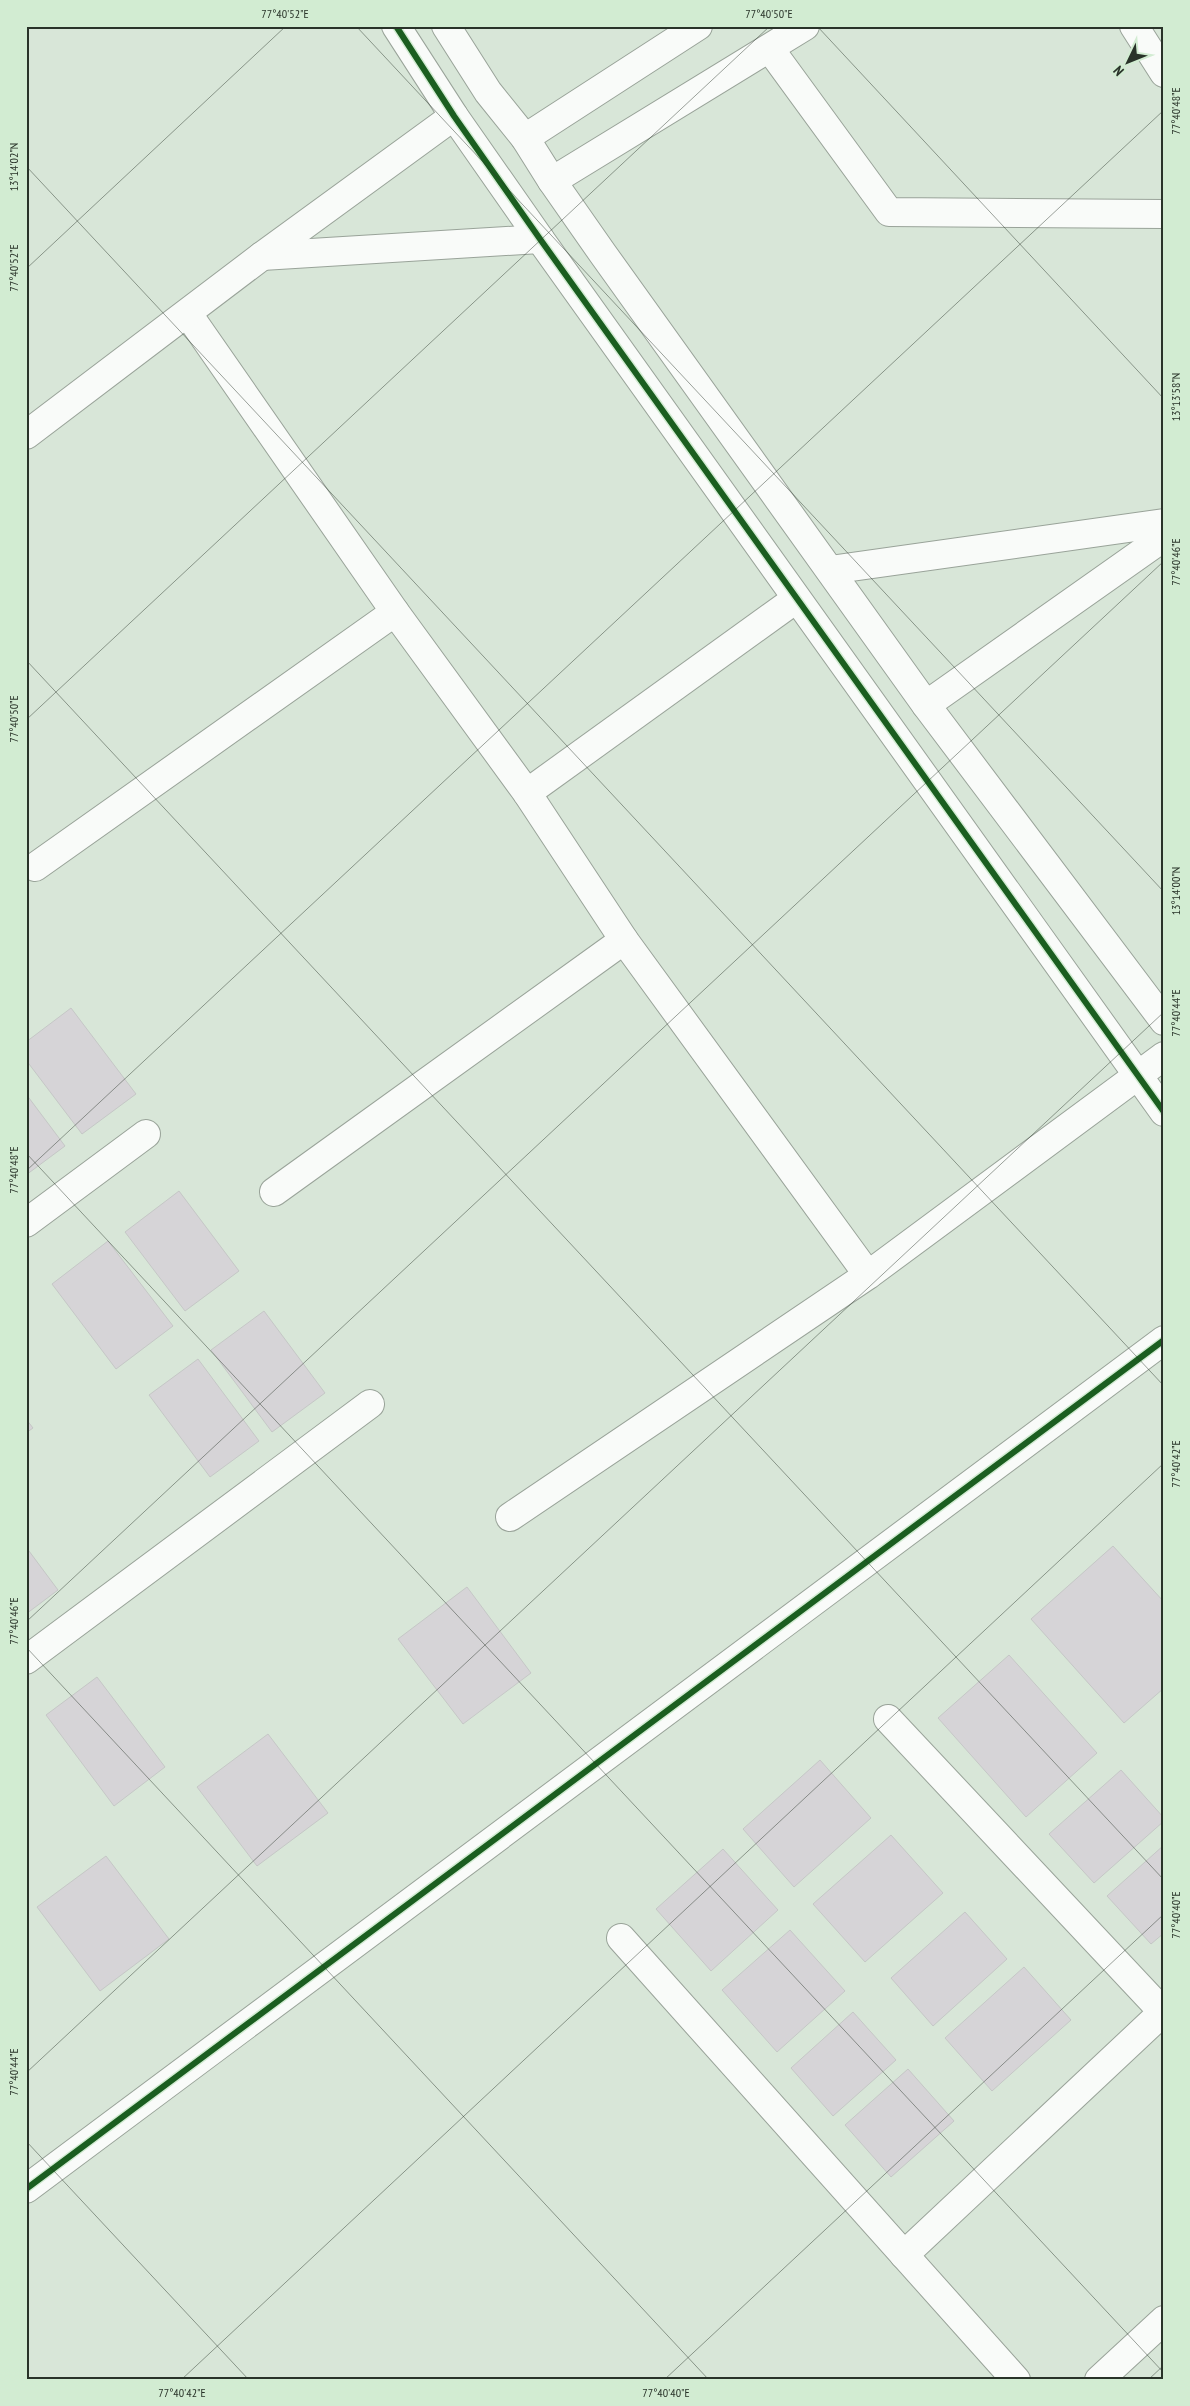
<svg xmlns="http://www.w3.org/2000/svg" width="1190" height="2406" viewBox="0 0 1190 2406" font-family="'PT Sans Narrow',sans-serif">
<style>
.building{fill:#d6d4d7;stroke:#c5c7c6}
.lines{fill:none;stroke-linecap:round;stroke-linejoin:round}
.minor-casing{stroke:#99a399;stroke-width:30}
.minor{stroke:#f9fbf9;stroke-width:28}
.cycleway-casing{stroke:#d2ecd2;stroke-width:9}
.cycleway{stroke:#1b5e20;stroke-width:6}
.ticks{fill:none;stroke:#293329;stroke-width:1;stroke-opacity:0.45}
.neatline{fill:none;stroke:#293329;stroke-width:2}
.ticks-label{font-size:12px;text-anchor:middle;fill:#293329}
</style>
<rect width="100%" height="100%" fill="#d8e6d8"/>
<g class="building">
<path d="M71 1008 136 1094 82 1134 26 1060V1042Z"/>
<path d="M26 1094 65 1146 26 1175Z"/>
<path d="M179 1191 239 1271 185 1311 125 1232Z"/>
<path d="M108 1241 173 1326 116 1369 52 1284Z"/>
<path d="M264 1311 325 1393 272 1432 211 1350Z"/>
<path d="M198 1359 259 1441 210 1477 149 1395Z"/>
<path d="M26 1419 33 1428 26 1433Z"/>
<path d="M1113 1546 1164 1602V1688L1124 1723 1031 1619Z"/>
<path d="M26 1547 58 1590 26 1614Z"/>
<path d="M467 1587 531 1673 463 1724 398 1639Z"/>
<path d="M1009 1655 1097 1753 1026 1817 938 1718Z"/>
<path d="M97 1677 165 1767 114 1806 46 1715Z"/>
<path d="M268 1734 328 1813 257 1866 197 1787Z"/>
<path d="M820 1760 871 1818 794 1887 743 1829Z"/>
<path d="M1121 1770 1164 1818V1821L1094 1883 1049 1834Z"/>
<path d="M891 1835 943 1893 865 1962 813 1904Z"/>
<path d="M1164 1845V1933L1151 1944 1107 1896Z"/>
<path d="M723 1849 778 1910 711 1971 656 1909Z"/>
<path d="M106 1856 169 1939 100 1991 37 1907Z"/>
<path d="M965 1912 1007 1959 933 2026 891 1978Z"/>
<path d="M790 1930 845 1991 777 2052 722 1990Z"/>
<path d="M1024 1967 1071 2020 992 2091 945 2038Z"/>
<path d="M853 2012 896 2060 833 2116 791 2068Z"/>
<path d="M908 2069 954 2121 891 2177 845 2125Z"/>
</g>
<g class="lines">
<g class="minor-casing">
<g id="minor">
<path d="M396 26 454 116 540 239 1164 1112"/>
<path d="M446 26 488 92 525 138 552 181 603 254 926 705 1164 1021"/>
<path d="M1134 26 1164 73"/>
<path d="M770 49 889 212 1164 214"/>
<path d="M525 138 698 26"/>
<path d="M552 181 805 26"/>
<path d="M262 256 540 239"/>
<path d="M188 314 395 612 527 793 624 940 868 1275"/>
<path d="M26 435 262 256 454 116"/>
<path d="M830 570 1164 523"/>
<path d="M926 705 1164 537"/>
<path d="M527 793 796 599"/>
<path d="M35 867 395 612"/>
<path d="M274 1192 624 940"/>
<path d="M26 1223 146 1134"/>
<path d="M510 1517 868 1275 1164 1056"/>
<path d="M26 1660 370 1404"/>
<path d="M888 1719 1163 2012"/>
<path d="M621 1938 1016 2380"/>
<path d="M26 2189 1164 1340"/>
<path d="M904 2255 1164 2011"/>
<path d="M1099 2380 1164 2320"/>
</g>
</g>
<use href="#minor" class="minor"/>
<g class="cycleway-casing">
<g id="cycleway">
<path d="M396 26 454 116 540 239 1164 1112"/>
<path d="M26 2189 1164 1340"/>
</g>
</g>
<use href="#cycleway" class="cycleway"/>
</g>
<path class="ticks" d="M356 26 1164 892M817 26 1164 399M26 166 1164 1386M26 269 286 26M26 660 1164 1880M26 720 770 26M26 1153 1164 2373M26 1171 1164 110M26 1622 1164 561M26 1647 709 2380M26 2073 1164 1012M26 2141 249 2380M181 2380 1164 1463M664 2380 1164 1914M1148 2380 1164 2365"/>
<rect width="1190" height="2406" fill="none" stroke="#d2ecd2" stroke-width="55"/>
<g transform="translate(1128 62) rotate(227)" stroke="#d2ecd2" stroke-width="4" paint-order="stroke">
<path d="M0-4L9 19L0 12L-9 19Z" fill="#293329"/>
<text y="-8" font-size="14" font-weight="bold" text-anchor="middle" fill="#293329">N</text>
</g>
<rect x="28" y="28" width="1134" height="2350" class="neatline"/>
<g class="ticks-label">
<text x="285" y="18">77°40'52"E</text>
<text x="769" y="18">77°40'50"E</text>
<text transform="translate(1176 111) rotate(-90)" y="4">77°40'48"E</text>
<text transform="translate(14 167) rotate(-90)" y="4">13°14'02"N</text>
<text transform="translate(14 268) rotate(-90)" y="4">77°40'52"E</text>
<text transform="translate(1176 397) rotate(-90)" y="4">13°13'58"N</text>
<text transform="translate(1176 562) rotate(-90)" y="4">77°40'46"E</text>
<text transform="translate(14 719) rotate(-90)" y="4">77°40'50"E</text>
<text transform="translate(1176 891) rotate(-90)" y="4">13°14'00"N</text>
<text transform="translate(1176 1013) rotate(-90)" y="4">77°40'44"E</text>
<text transform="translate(14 1170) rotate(-90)" y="4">77°40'48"E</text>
<text transform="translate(1176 1464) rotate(-90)" y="4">77°40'42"E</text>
<text transform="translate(14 1621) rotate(-90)" y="4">77°40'46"E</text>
<text transform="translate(1176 1915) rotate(-90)" y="4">77°40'40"E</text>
<text transform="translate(14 2072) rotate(-90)" y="4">77°40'44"E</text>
<text x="182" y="2397">77°40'42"E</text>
<text x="666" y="2397">77°40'40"E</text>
</g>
</svg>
